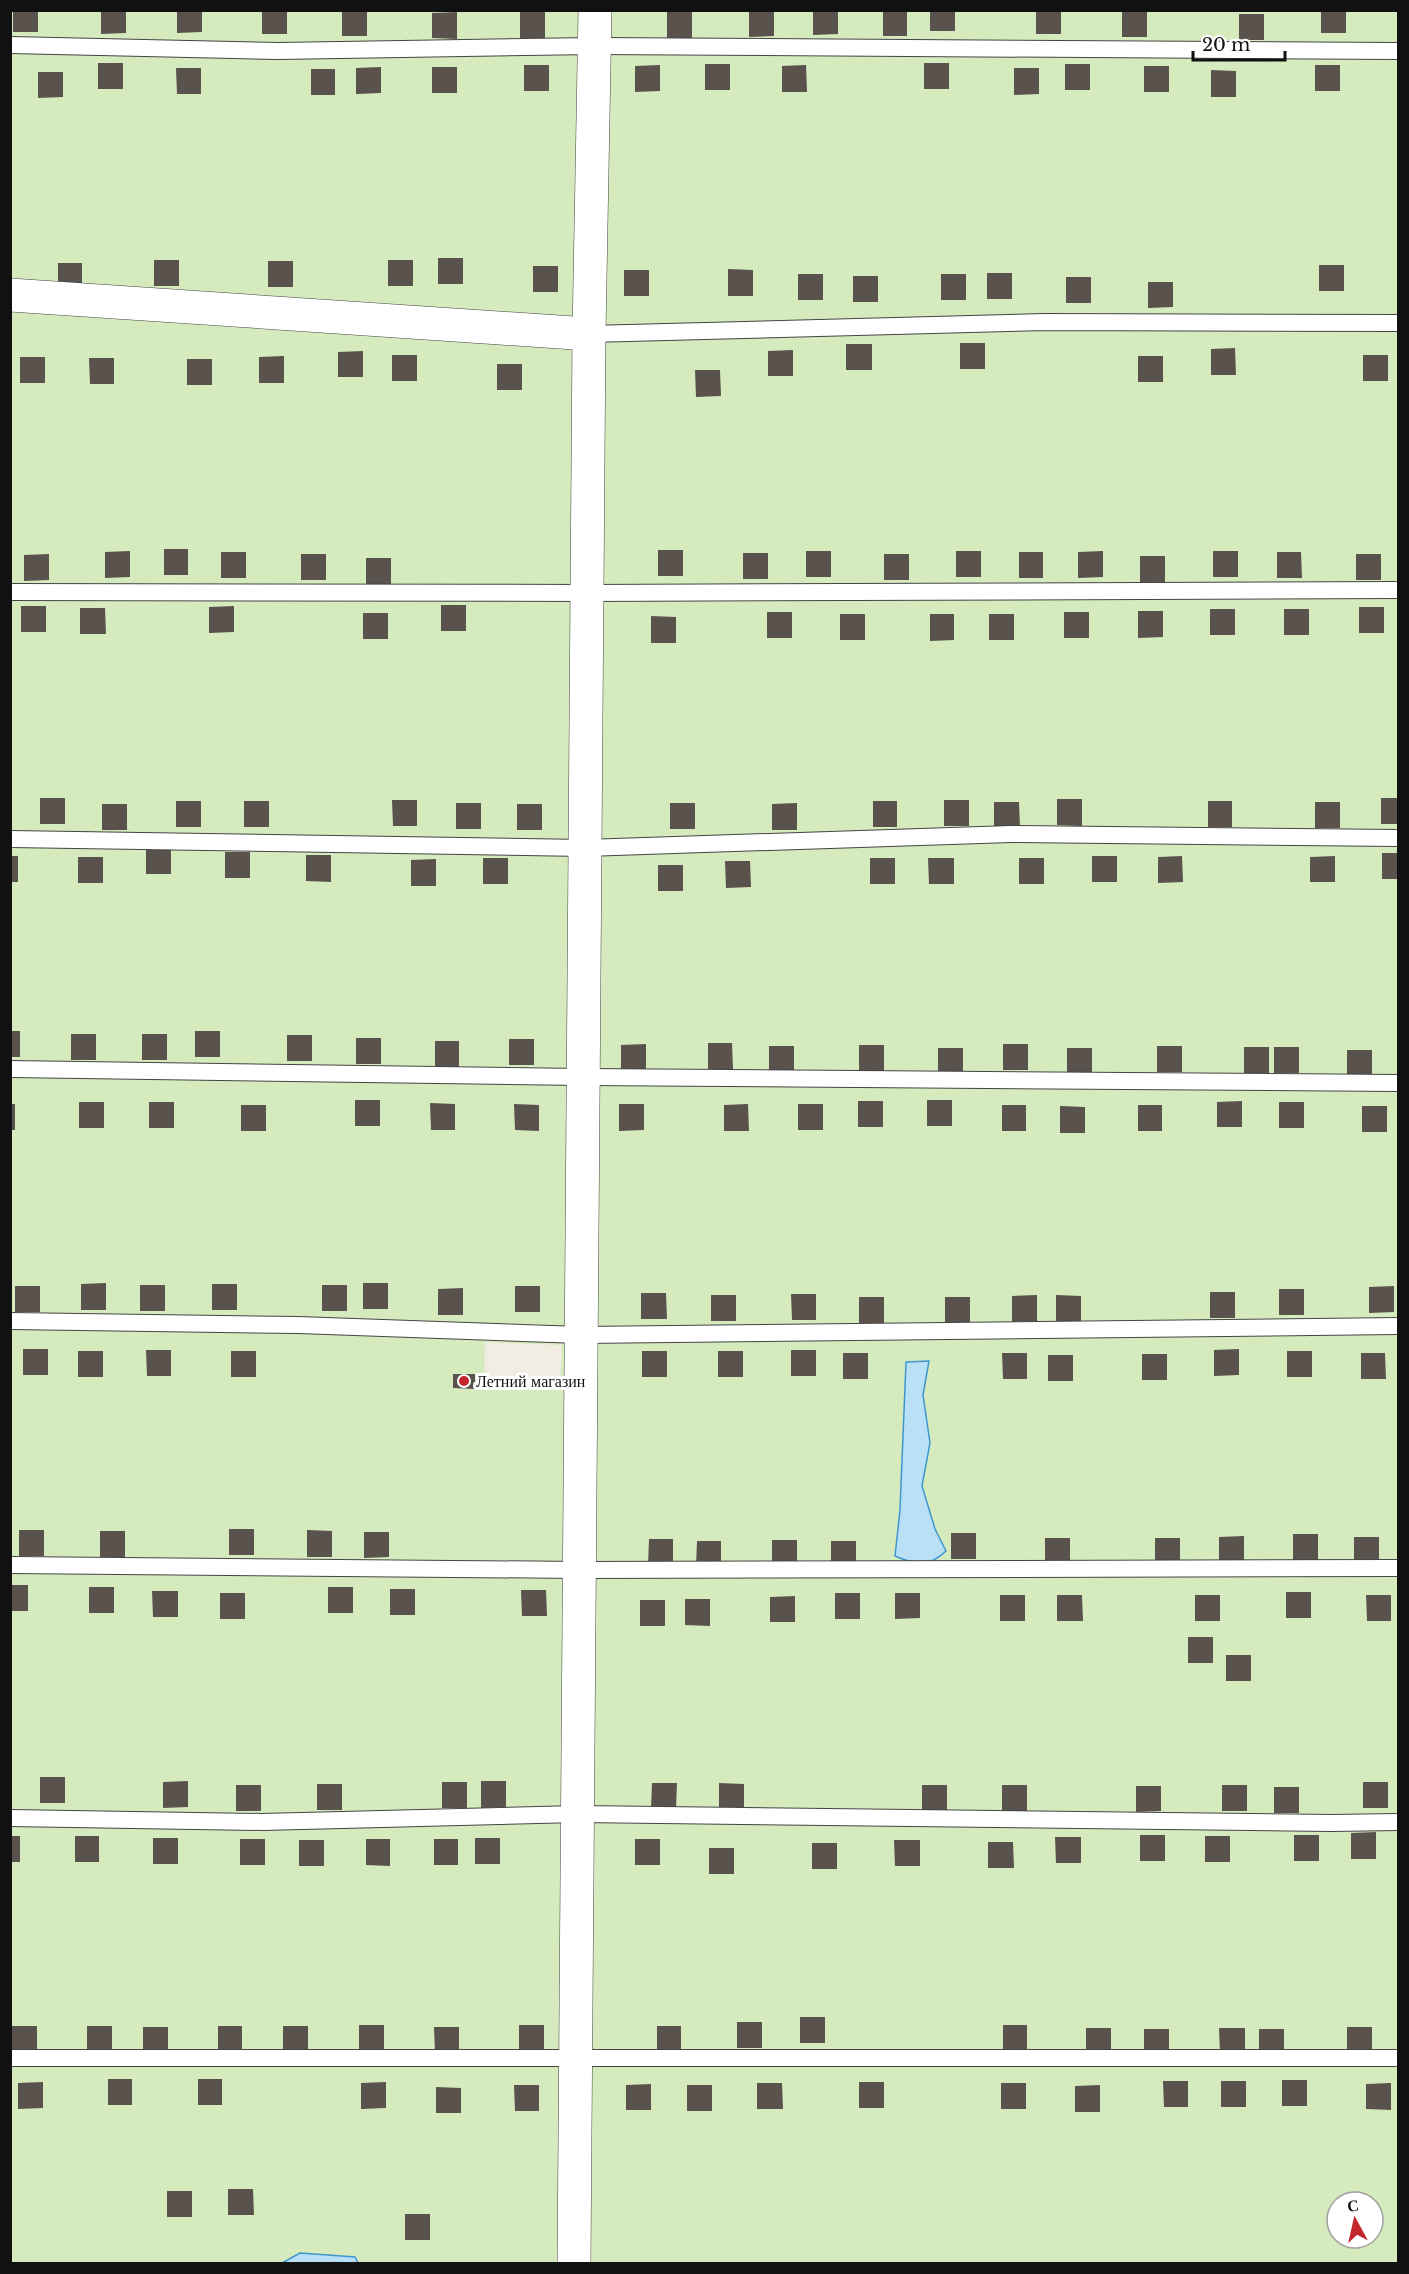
<svg xmlns="http://www.w3.org/2000/svg" width="1409" height="2274" viewBox="0 0 1409 2274" font-family="'Libre Baskerville',serif">
<style>
.green{fill:#d5ebbd;fill-rule:evenodd}
.plaza{fill:#f1ede2}
.water{fill:#b9e0f7;stroke:#3f96cf;stroke-width:1.5}
.building{fill:#5a524d}
.lines{fill:none;stroke-linecap:round;stroke-linejoin:round}
.lane-casing{stroke:#444;stroke-width:18}
.street-casing{stroke:#444;stroke-width:34}
.lane{stroke:#fff;stroke-width:16}
.street{stroke:#fff;stroke-width:33}
.poi-dot{fill:#c4262e;stroke:#fff;stroke-width:2}
.labels{text-anchor:middle;dominant-baseline:central;stroke-width:6;stroke-linejoin:round;paint-order:stroke}
.poi-label{font-size:16px;fill:#111;stroke:#fff;text-anchor:start}
</style>
<rect width="100%" height="100%" fill="#fffdf5"/>
<path class="green" d="M11 11H1398V2263L11 2264ZM1337 2202H1373V2238H1337Z"/>
<path class="plaza" d="M485 1342 562 1345 560 1390 484 1387Z"/>
<g class="water">
<path d="M929 1361 923 1395 930 1443 922 1486 935 1529 946 1551C930 1567 915 1565 895 1556L900 1510 906 1362Z"/>
<path d="M300 2253 355 2257 358 2263H282Z"/>
</g>
<g class="building">
<rect x="13" y="10" width="25" height="22"/>
<path d="M101 10H126V33L101 34Z"/>
<path d="M177 10H202V32L177 33Z"/>
<rect x="262" y="10" width="25" height="24"/>
<rect x="342" y="10" width="25" height="26"/>
<path d="M813 10H838V34L813 35Z"/>
<rect x="883" y="10" width="24" height="26"/>
<rect x="930" y="10" width="25" height="21"/>
<rect x="1036" y="10" width="25" height="24"/>
<rect x="1321" y="10" width="25" height="23"/>
<path d="M749 11H774V36L749 37Z"/>
<rect x="1122" y="11" width="25" height="26"/>
<path d="M457 12V39L432 38V13Z"/>
<rect x="520" y="12" width="25" height="26"/>
<path d="M667 12H692V38L667 39Z"/>
<rect x="1239" y="14" width="25" height="26"/>
<rect x="98" y="63" width="25" height="26"/>
<rect x="924" y="63" width="25" height="26"/>
<rect x="705" y="64" width="25" height="26"/>
<rect x="1065" y="64" width="25" height="26"/>
<rect x="524" y="65" width="25" height="26"/>
<path d="M660 65V91L635 92V66Z"/>
<path d="M806 65 807 92H782V66Z"/>
<rect x="1315" y="65" width="25" height="26"/>
<rect x="1144" y="66" width="25" height="26"/>
<path d="M381 67V93L356 94V68Z"/>
<rect x="432" y="67" width="25" height="26"/>
<path d="M176 68H201V94H177Z"/>
<path d="M1014 68H1039V94L1014 95Z"/>
<rect x="311" y="69" width="24" height="26"/>
<path d="M1211 70 1236 71V97H1211Z"/>
<path d="M38 72H63V97L38 98Z"/>
<rect x="438" y="258" width="25" height="26"/>
<rect x="154" y="260" width="25" height="26"/>
<rect x="388" y="260" width="25" height="26"/>
<rect x="268" y="261" width="25" height="26"/>
<rect x="58" y="263" width="24" height="26"/>
<rect x="1319" y="265" width="25" height="26"/>
<rect x="533" y="266" width="25" height="26"/>
<path d="M728 269 753 270V296H728Z"/>
<rect x="624" y="270" width="25" height="26"/>
<rect x="987" y="273" width="25" height="26"/>
<rect x="798" y="274" width="25" height="26"/>
<rect x="941" y="274" width="25" height="26"/>
<rect x="853" y="276" width="25" height="26"/>
<rect x="1066" y="277" width="25" height="26"/>
<path d="M1148 282H1173V307L1148 308Z"/>
<rect x="960" y="343" width="25" height="26"/>
<rect x="846" y="344" width="26" height="26"/>
<path d="M1235 348 1236 375H1211V349Z"/>
<path d="M793 350V376H768V351Z"/>
<path d="M363 351V377H338V352Z"/>
<rect x="392" y="355" width="25" height="26"/>
<rect x="1363" y="355" width="25" height="26"/>
<path d="M284 356V383H259V357Z"/>
<rect x="1138" y="356" width="25" height="26"/>
<rect x="20" y="357" width="25" height="26"/>
<path d="M89 358H114V384H90Z"/>
<rect x="187" y="359" width="25" height="26"/>
<rect x="497" y="364" width="25" height="26"/>
<path d="M695 370H720L721 396 696 397Z"/>
<rect x="164" y="549" width="24" height="26"/>
<rect x="658" y="550" width="25" height="26"/>
<path d="M130 551V577L105 578V552Z"/>
<rect x="806" y="551" width="25" height="26"/>
<rect x="956" y="551" width="25" height="26"/>
<path d="M1103 551V577L1078 578V552Z"/>
<rect x="1213" y="551" width="25" height="26"/>
<rect x="221" y="552" width="25" height="26"/>
<rect x="1019" y="552" width="24" height="26"/>
<path d="M1277 552H1301L1302 578H1277Z"/>
<rect x="743" y="553" width="25" height="26"/>
<path d="M49 554V580L24 581V555Z"/>
<rect x="301" y="554" width="25" height="26"/>
<rect x="884" y="554" width="25" height="26"/>
<rect x="1356" y="554" width="25" height="26"/>
<path d="M1140 556H1165V583L1140 582Z"/>
<rect x="366" y="558" width="25" height="26"/>
<rect x="441" y="605" width="25" height="26"/>
<rect x="21" y="606" width="25" height="26"/>
<path d="M234 606V632L209 633V607Z"/>
<rect x="1359" y="607" width="25" height="26"/>
<path d="M80 608H105L106 634H80Z"/>
<rect x="1210" y="609" width="25" height="26"/>
<rect x="1284" y="609" width="25" height="26"/>
<path d="M1138 611H1163V637L1138 638Z"/>
<rect x="767" y="612" width="25" height="26"/>
<rect x="1064" y="612" width="25" height="26"/>
<rect x="363" y="613" width="25" height="26"/>
<rect x="840" y="614" width="25" height="26"/>
<path d="M930 614H954V640L930 641Z"/>
<rect x="989" y="614" width="25" height="26"/>
<path d="M651 616 676 617V643H651Z"/>
<rect x="40" y="798" width="25" height="26"/>
<rect x="1381" y="798" width="17" height="26"/>
<path d="M1057 799H1082V826L1057 825Z"/>
<path d="M392 800H417V826H393Z"/>
<rect x="944" y="800" width="25" height="26"/>
<rect x="176" y="801" width="25" height="26"/>
<rect x="244" y="801" width="25" height="26"/>
<rect x="873" y="801" width="24" height="26"/>
<rect x="1208" y="801" width="24" height="26"/>
<path d="M994 802H1019L1020 828H994Z"/>
<rect x="1315" y="802" width="25" height="26"/>
<rect x="456" y="803" width="25" height="26"/>
<rect x="670" y="803" width="25" height="26"/>
<path d="M797 803V830H772V804Z"/>
<rect x="102" y="804" width="25" height="26"/>
<rect x="517" y="804" width="25" height="26"/>
<rect x="146" y="848" width="25" height="26"/>
<rect x="225" y="852" width="25" height="26"/>
<rect x="1382" y="853" width="16" height="26"/>
<path d="M306 855H331V882L306 881Z"/>
<rect x="10" y="856" width="8" height="26"/>
<rect x="1092" y="856" width="25" height="26"/>
<path d="M1182 856 1183 882 1158 883V857Z"/>
<path d="M1335 856V882H1310V857Z"/>
<rect x="78" y="857" width="25" height="26"/>
<rect x="483" y="858" width="25" height="26"/>
<rect x="870" y="858" width="25" height="26"/>
<path d="M928 858H954V884H929Z"/>
<rect x="1019" y="858" width="25" height="26"/>
<path d="M436 859V886H411V860Z"/>
<path d="M725 861H750L751 887 726 888Z"/>
<rect x="658" y="865" width="25" height="26"/>
<rect x="10" y="1031" width="10" height="26"/>
<rect x="195" y="1031" width="25" height="26"/>
<rect x="71" y="1034" width="25" height="26"/>
<rect x="142" y="1034" width="25" height="26"/>
<rect x="287" y="1035" width="25" height="26"/>
<rect x="356" y="1038" width="25" height="26"/>
<rect x="509" y="1039" width="25" height="26"/>
<rect x="435" y="1041" width="24" height="26"/>
<path d="M708 1043H732L733 1069H708Z"/>
<path d="M646 1044V1070H621V1045Z"/>
<rect x="1003" y="1044" width="25" height="26"/>
<rect x="859" y="1045" width="25" height="26"/>
<path d="M769 1046H794V1071L769 1072Z"/>
<rect x="1157" y="1046" width="25" height="26"/>
<rect x="1244" y="1047" width="25" height="26"/>
<rect x="1274" y="1047" width="25" height="26"/>
<rect x="938" y="1048" width="25" height="26"/>
<path d="M1067 1048H1092V1074L1067 1075Z"/>
<rect x="1347" y="1050" width="25" height="26"/>
<rect x="355" y="1100" width="25" height="26"/>
<rect x="927" y="1100" width="25" height="26"/>
<rect x="858" y="1101" width="25" height="26"/>
<path d="M1242 1101V1127H1217V1102Z"/>
<rect x="79" y="1102" width="25" height="26"/>
<rect x="149" y="1102" width="25" height="26"/>
<rect x="1279" y="1102" width="25" height="26"/>
<path d="M430 1103 455 1104V1130H431Z"/>
<rect x="10" y="1104" width="5" height="26"/>
<path d="M514 1104 539 1105V1131L515 1130Z"/>
<path d="M619 1104H644V1130L619 1131Z"/>
<path d="M748 1104 749 1131H724V1105Z"/>
<rect x="798" y="1104" width="25" height="26"/>
<rect x="241" y="1105" width="25" height="26"/>
<rect x="1002" y="1105" width="24" height="26"/>
<rect x="1138" y="1105" width="24" height="26"/>
<path d="M1060 1106 1085 1107V1133H1060Z"/>
<rect x="1362" y="1106" width="25" height="26"/>
<path d="M106 1283V1310H81V1284Z"/>
<rect x="363" y="1283" width="25" height="26"/>
<rect x="212" y="1284" width="25" height="26"/>
<rect x="140" y="1285" width="25" height="26"/>
<rect x="322" y="1285" width="25" height="26"/>
<rect x="15" y="1286" width="25" height="26"/>
<rect x="515" y="1286" width="25" height="26"/>
<path d="M1394 1286V1312L1369 1313V1287Z"/>
<path d="M463 1288V1315H438V1289Z"/>
<rect x="1279" y="1289" width="25" height="26"/>
<rect x="1210" y="1292" width="25" height="26"/>
<path d="M641 1293H666L667 1319H641Z"/>
<path d="M791 1294H816V1320H792Z"/>
<rect x="711" y="1295" width="25" height="26"/>
<path d="M1037 1295V1321L1012 1322V1296Z"/>
<path d="M1056 1295 1081 1296V1322L1056 1321Z"/>
<rect x="859" y="1297" width="25" height="26"/>
<rect x="945" y="1297" width="25" height="26"/>
<rect x="23" y="1349" width="25" height="26"/>
<path d="M1239 1349V1375L1214 1376V1350Z"/>
<path d="M146 1350H171V1376H147Z"/>
<rect x="791" y="1350" width="25" height="26"/>
<rect x="78" y="1351" width="25" height="26"/>
<rect x="231" y="1351" width="25" height="26"/>
<rect x="642" y="1351" width="25" height="26"/>
<rect x="718" y="1351" width="25" height="26"/>
<rect x="1287" y="1351" width="25" height="26"/>
<rect x="843" y="1353" width="25" height="26"/>
<path d="M1002 1353H1027V1379H1003Z"/>
<path d="M1361 1353H1385L1386 1379H1361Z"/>
<rect x="1142" y="1354" width="25" height="26"/>
<rect x="1048" y="1355" width="25" height="26"/>
<path d="M453 1374H475V1389L453 1388Z"/>
<rect x="229" y="1529" width="25" height="26"/>
<rect x="19" y="1530" width="25" height="26"/>
<path d="M307 1530 332 1531V1557H307Z"/>
<rect x="100" y="1531" width="25" height="26"/>
<path d="M364 1532H389V1557L364 1558Z"/>
<rect x="951" y="1533" width="25" height="26"/>
<rect x="1293" y="1534" width="25" height="27"/>
<path d="M1244 1536V1563H1219V1537Z"/>
<rect x="1354" y="1537" width="25" height="26"/>
<rect x="1045" y="1538" width="25" height="26"/>
<path d="M1155 1538H1180V1564L1155 1565Z"/>
<path d="M649 1539H673V1565H648Z"/>
<rect x="772" y="1540" width="25" height="26"/>
<path d="M697 1541H721V1567H696Z"/>
<rect x="831" y="1541" width="25" height="26"/>
<rect x="10" y="1585" width="18" height="26"/>
<rect x="89" y="1587" width="25" height="26"/>
<rect x="328" y="1587" width="25" height="26"/>
<rect x="390" y="1589" width="25" height="26"/>
<path d="M521 1590H546L547 1616H522Z"/>
<path d="M152 1591H178V1617H153Z"/>
<rect x="1286" y="1592" width="25" height="26"/>
<rect x="220" y="1593" width="25" height="26"/>
<rect x="835" y="1593" width="25" height="26"/>
<path d="M895 1593H920V1618L895 1619Z"/>
<rect x="1000" y="1595" width="25" height="26"/>
<path d="M1057 1595H1082L1083 1621H1057Z"/>
<rect x="1195" y="1595" width="25" height="26"/>
<path d="M1366 1595H1391V1621H1367Z"/>
<path d="M795 1596V1622H770V1597Z"/>
<path d="M685 1599H710V1626L685 1625Z"/>
<rect x="640" y="1600" width="25" height="26"/>
<rect x="1188" y="1637" width="25" height="26"/>
<rect x="1226" y="1655" width="25" height="26"/>
<rect x="40" y="1777" width="25" height="26"/>
<path d="M188 1781V1807L163 1808V1782Z"/>
<path d="M481 1781H506V1807L481 1808Z"/>
<rect x="442" y="1782" width="25" height="26"/>
<rect x="1363" y="1782" width="25" height="26"/>
<path d="M652 1783H677L676 1810 651 1809Z"/>
<path d="M719 1783 744 1784V1810L719 1809Z"/>
<rect x="317" y="1784" width="25" height="26"/>
<rect x="236" y="1785" width="25" height="26"/>
<rect x="922" y="1785" width="25" height="26"/>
<rect x="1002" y="1785" width="25" height="26"/>
<rect x="1222" y="1785" width="25" height="26"/>
<path d="M1136 1786H1161V1811L1136 1812Z"/>
<rect x="1274" y="1787" width="25" height="26"/>
<path d="M1376 1832V1859H1351V1833Z"/>
<rect x="1140" y="1835" width="25" height="26"/>
<rect x="1294" y="1835" width="25" height="26"/>
<rect x="10" y="1836" width="10" height="26"/>
<rect x="75" y="1836" width="24" height="26"/>
<rect x="1205" y="1836" width="25" height="26"/>
<path d="M1055 1837H1081V1863H1056Z"/>
<rect x="153" y="1838" width="25" height="26"/>
<rect x="475" y="1838" width="25" height="26"/>
<rect x="240" y="1839" width="25" height="26"/>
<path d="M366 1839H390V1866L366 1865Z"/>
<rect x="434" y="1839" width="24" height="26"/>
<rect x="635" y="1839" width="25" height="26"/>
<rect x="299" y="1840" width="25" height="26"/>
<path d="M894 1840H920V1866H895Z"/>
<path d="M988 1842H1013L1014 1868H988Z"/>
<rect x="812" y="1843" width="25" height="26"/>
<rect x="709" y="1848" width="25" height="26"/>
<rect x="800" y="2017" width="25" height="26"/>
<rect x="737" y="2022" width="25" height="26"/>
<rect x="359" y="2025" width="25" height="26"/>
<path d="M519 2025H544V2051L519 2052Z"/>
<rect x="1003" y="2025" width="24" height="26"/>
<rect x="12" y="2026" width="25" height="26"/>
<rect x="87" y="2026" width="25" height="26"/>
<rect x="218" y="2026" width="24" height="26"/>
<rect x="283" y="2026" width="25" height="26"/>
<rect x="657" y="2026" width="24" height="26"/>
<rect x="143" y="2027" width="25" height="26"/>
<path d="M434 2027H459V2053H435Z"/>
<rect x="1347" y="2027" width="25" height="26"/>
<rect x="1086" y="2028" width="25" height="26"/>
<path d="M1219 2028H1245V2054H1220Z"/>
<rect x="1144" y="2029" width="25" height="26"/>
<rect x="1259" y="2029" width="25" height="26"/>
<rect x="108" y="2079" width="24" height="26"/>
<rect x="198" y="2079" width="24" height="26"/>
<rect x="1282" y="2080" width="25" height="26"/>
<path d="M1163 2081H1188V2107H1164Z"/>
<rect x="1221" y="2081" width="25" height="26"/>
<path d="M43 2082V2108L18 2109V2083Z"/>
<path d="M386 2082V2108L361 2109V2083Z"/>
<rect x="859" y="2082" width="25" height="26"/>
<path d="M757 2083H782L783 2109H757Z"/>
<rect x="1001" y="2083" width="25" height="26"/>
<path d="M1391 2083V2110L1366 2109V2084Z"/>
<path d="M651 2084V2110H626V2085Z"/>
<path d="M514 2085H539V2111H515Z"/>
<rect x="687" y="2085" width="25" height="26"/>
<path d="M1100 2085V2112H1075V2086Z"/>
<path d="M436 2087 461 2088V2113H436Z"/>
<path d="M228 2189H253L254 2215H228Z"/>
<rect x="167" y="2191" width="25" height="26"/>
<rect x="405" y="2214" width="25" height="26"/>
</g>
<g class="lines">
<g class="lane-casing">
<g id="lane">
<path d="M10 45 278 51 594 46 1398 51"/>
<path d="M589 334 1045 322 1398 323"/>
<path d="M10 592 587 593 1398 590"/>
<path d="M10 839 585 848 1011 834 1398 838"/>
<path d="M10 1069 583 1077 1398 1083"/>
<path d="M10 1321 298 1325 581 1335 1398 1326"/>
<path d="M10 1565 580 1570 1398 1568"/>
<path d="M10 1818 262 1822 578 1814 1331 1823 1398 1822"/>
<path d="M10 2058H1398"/>
</g>
</g>
<g class="street-casing">
<g id="street">
<path d="M10 295 589 334 574 2264"/>
<path d="M589 334 595 10"/>
</g>
</g>
<use href="#lane" class="lane"/>
<use href="#street" class="street"/>
</g>
<circle class="poi-dot" cx="464" cy="1381" r="6"/>
<g class="labels">
<g class="poi-label">
<text x="476" y="1381">Летний магазин</text>
</g>
</g>
<rect width="1409" height="2274" fill="none" stroke="#111111" stroke-width="24"/>
<g transform="translate(1355 2220) rotate(352)"><circle r="28" fill="#ffffff" stroke="#a0a0a0" stroke-width="1.5"/>
<path d="M0-4.5L10 22L0 15L-10 22Z" fill="#c4262e"/>
<text y="-9" font-size="16" font-weight="bold" text-anchor="middle" fill="#111111">С</text>
</g>
<path d="M1193 51v9h92v-9" fill="none" stroke="#111111" stroke-width="3"/>
<text x="1202" y="51" font-size="18" fill="#111111" stroke="#ffffff" stroke-width="4.5" paint-order="stroke">20 m</text>
</svg>
